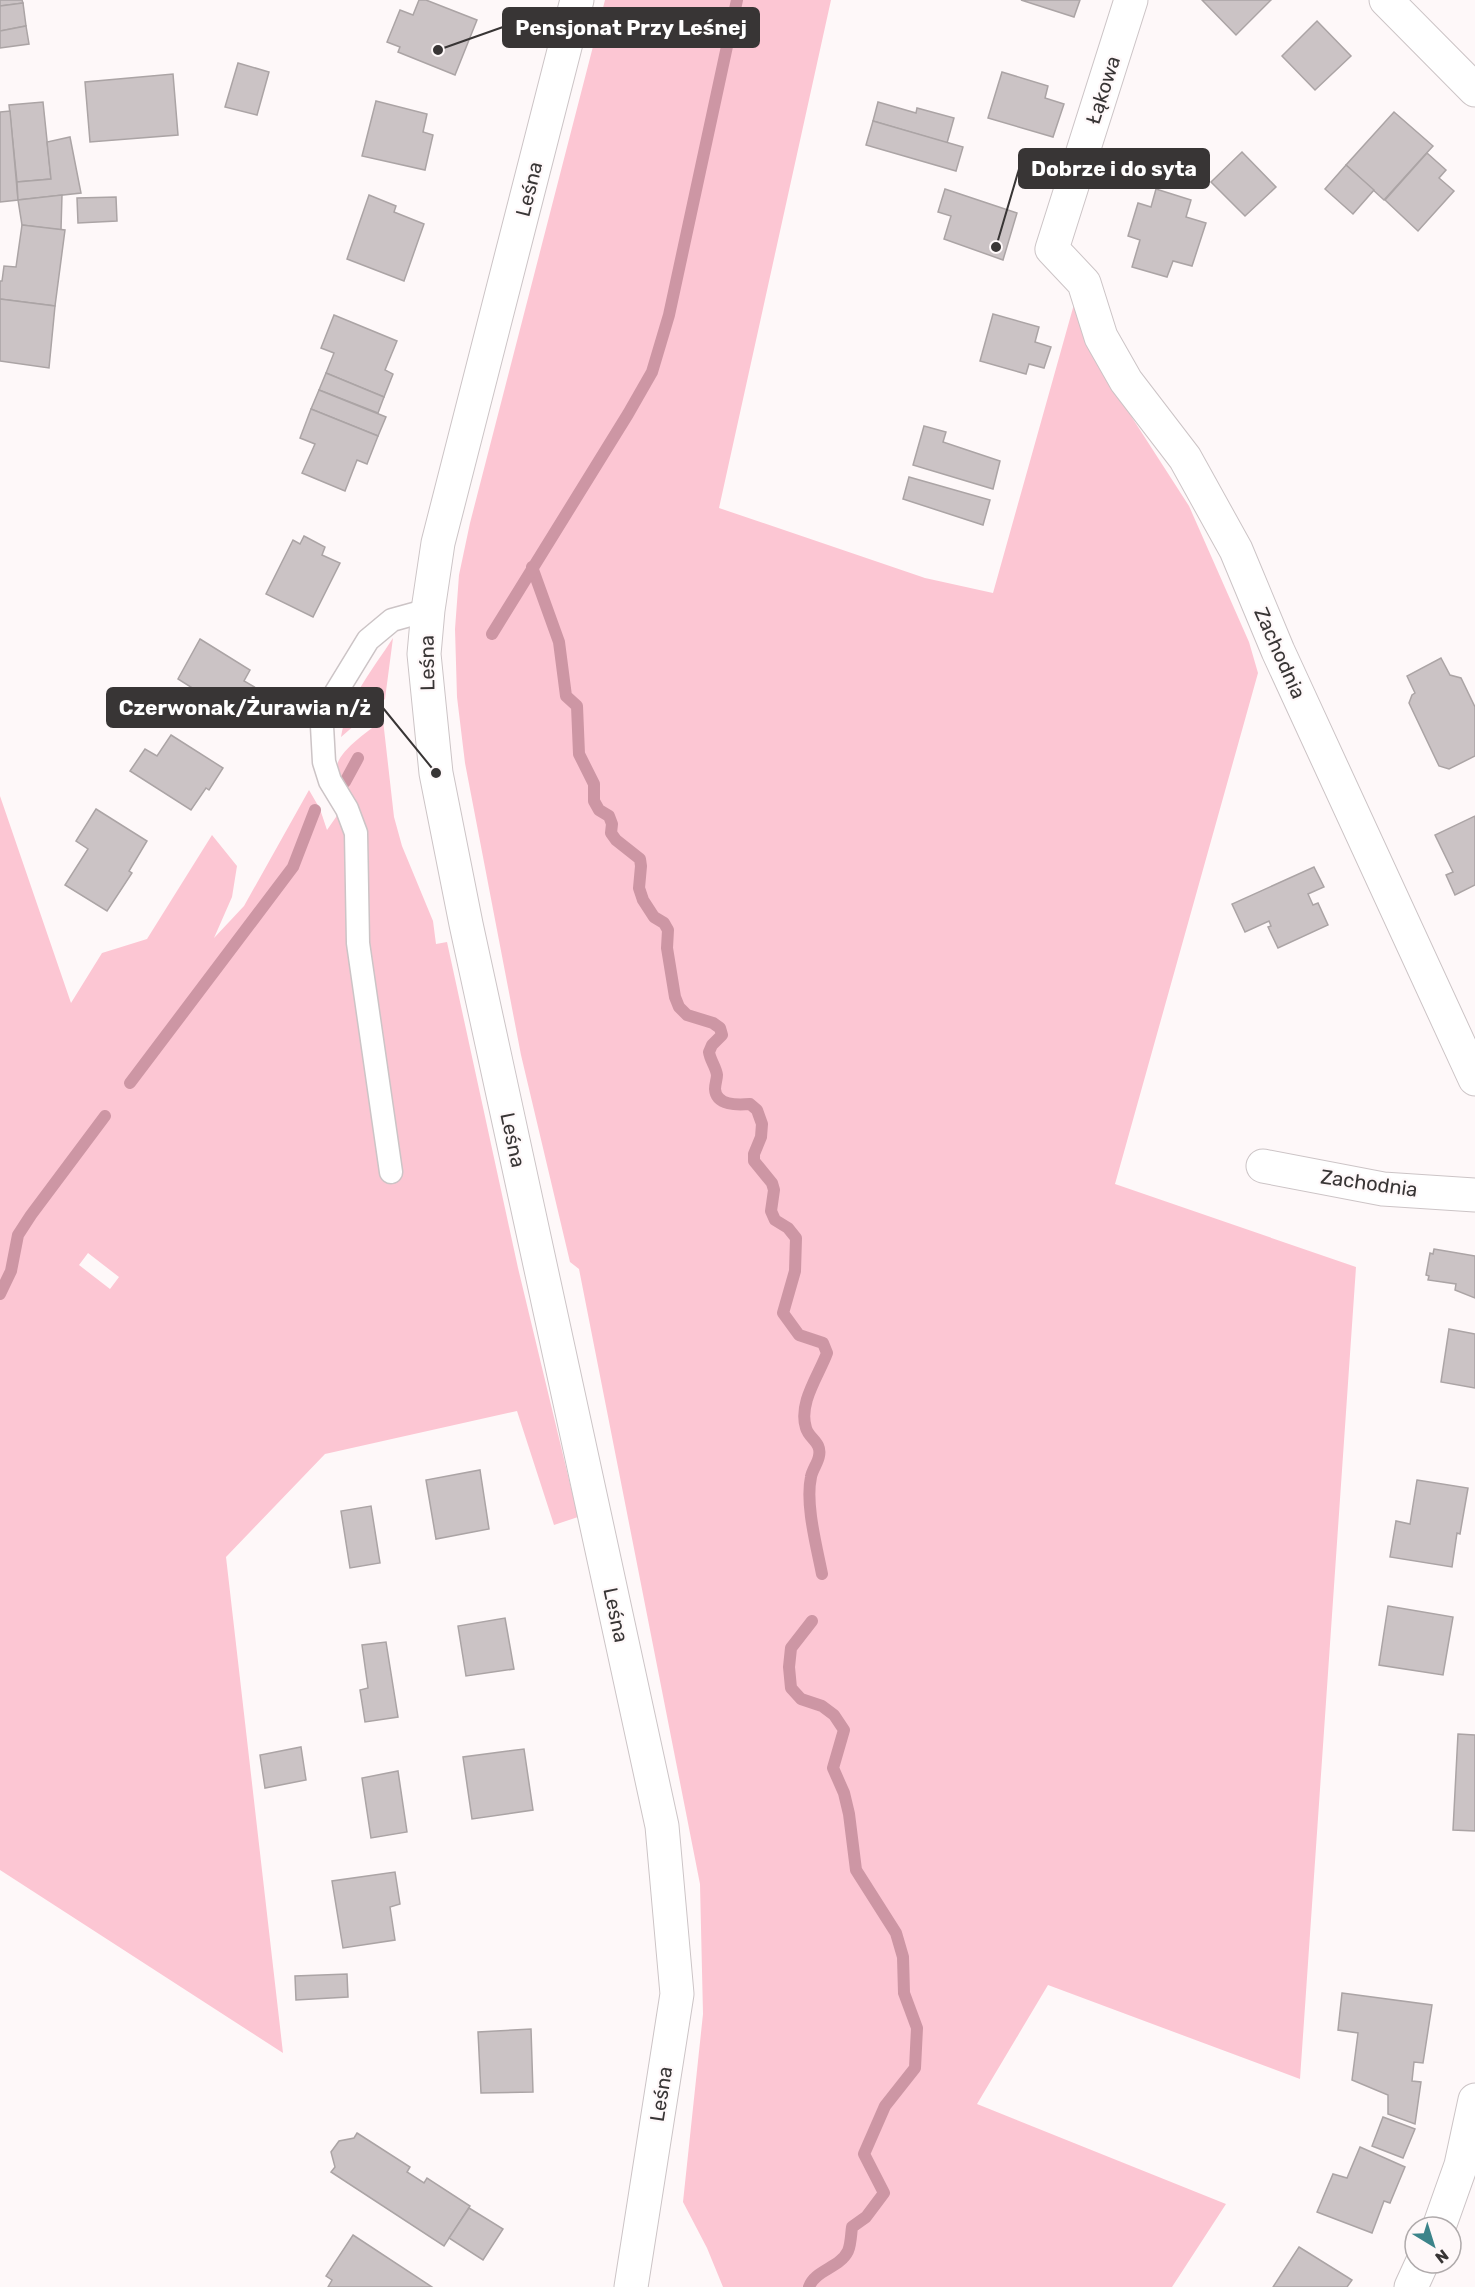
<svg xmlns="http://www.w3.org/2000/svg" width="1475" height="2287" viewBox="0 0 1475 2287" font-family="Rubik,sans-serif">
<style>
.green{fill:#fcc6d3;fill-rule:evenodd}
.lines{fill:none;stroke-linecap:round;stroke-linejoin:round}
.stream{stroke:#cd96a4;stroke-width:12}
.building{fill:#cbc3c5;stroke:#aba4a5;stroke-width:1.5}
.service-casing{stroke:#ccc4c6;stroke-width:25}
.minor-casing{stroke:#ccc4c6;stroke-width:35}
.service{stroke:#fff;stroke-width:22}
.minor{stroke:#fff;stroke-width:33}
.labels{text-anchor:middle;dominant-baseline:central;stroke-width:4.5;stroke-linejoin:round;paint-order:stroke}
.street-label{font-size:20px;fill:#383535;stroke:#fef8f9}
.leader{fill:none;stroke:#383535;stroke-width:2}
.callout-dot{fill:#383535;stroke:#fef8f9;stroke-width:2}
.callout{fill:#383535;stroke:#383535;stroke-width:2}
.callout-label{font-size:21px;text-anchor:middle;font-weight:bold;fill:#fff}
</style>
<rect width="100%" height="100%" fill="#fef8f9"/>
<g class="green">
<path d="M605 0H831L719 508 925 578 993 593 1078 290 1093 357 1189 506 1249 642 1258 673 1115 1184 1356 1267 1300 2079 1048 1985 977 2104 1226 2204 1172 2287H723L707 2248 683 2202 703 2014 700 1884 579 1269 570 1262 521 1055 465 763 457 697 455 629 459 575 470 523Z"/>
<path d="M393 638 385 699 341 737C347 700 373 669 393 638Z"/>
<path d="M383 720 394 817 402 846 433 921 436 944 447 942 518 1268 578 1517 554 1525 517 1411 325 1454 226 1557 283 2053 0 1870V796L71 1003 102 953 147 939 212 835 237 866 232 897 214 938 244 906 309 790 320 809 327 830 350 797C346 789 340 780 337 771 333 754 370 730 383 720ZM88 1253 119 1277 110 1289 79 1265Z"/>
</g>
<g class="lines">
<g class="stream">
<path d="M532 567 559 642 566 696 577 706 579 754 594 784V801L599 810 609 816 612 824 611 833 616 840 640 859 641 866 639 888 643 900 654 917 664 923 668 930 667 948 675 997 679 1007 687 1015 713 1023 720 1028 722 1035 712 1045 709 1052C710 1060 716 1067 717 1075 717 1079 715 1084 715 1089 716 1106 738 1105 750 1104L757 1110 762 1124 761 1137 754 1154V1161L772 1183 774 1190 771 1211 775 1220 788 1228 796 1238 795 1271 783 1313 799 1335 823 1343 827 1353C819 1375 798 1403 806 1428 809 1439 822 1442 819 1456 818 1463 812 1470 811 1477 805 1504 817 1548 822 1574"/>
<path d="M492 634 628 414 652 372 669 315 737 0"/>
<path d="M345 782 358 758"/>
<path d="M130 1083 293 867 315 810"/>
<path d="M0 1294 11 1271 18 1235 31 1215 105 1116"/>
<path d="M809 2287C815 2270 840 2268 848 2251 851 2244 851 2234 852 2227L866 2217 884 2193 864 2154 885 2106 915 2068 917 2028 904 1993 903 1957 896 1933 856 1870 849 1814 844 1793 833 1768 844 1730 834 1715 822 1706 801 1699 791 1688 789 1667 791 1648 812 1621"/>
</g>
</g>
<g class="building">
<path d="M0 0H22L23 3 0 6Z"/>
<path d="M419 0H426L477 20 455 75 398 52 400 47 387 42 400 10 413 15Z"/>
<path d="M1021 0H1080L1074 17Z"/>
<path d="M1202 0H1271L1236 35Z"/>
<path d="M23 3 26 26 0 31V6Z"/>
<path d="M1317 21 1351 56 1315 90 1282 56Z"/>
<path d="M26 26 29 44 0 48V31Z"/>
<path d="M238 63 269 72 257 115 225 107Z"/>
<path d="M1002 72 1048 86 1045 98 1064 104 1053 137 988 118Z"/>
<path d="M173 74 178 135 90 142 85 82Z"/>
<path d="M376 101 427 114 423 132 433 135 425 170 362 156Z"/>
<path d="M43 102 51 179 17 182 9 105Z"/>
<path d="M878 102 916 113 917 108 954 118 947 143 873 121Z"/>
<path d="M10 111 18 200 0 202V112Z"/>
<path d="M1394 112 1433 146 1384 200 1346 165Z"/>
<path d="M873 121 963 147 956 171 866 145Z"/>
<path d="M70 137 81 193 18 200 17 182 51 179 47 142Z"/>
<path d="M1242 152 1276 187 1245 216 1211 182Z"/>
<path d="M1427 153 1446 170 1439 178 1454 191 1418 231 1385 200Z"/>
<path d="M1346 165 1374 190 1353 214 1325 189Z"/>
<path d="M945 189 1017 213 1003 260 944 239 951 216 938 212Z"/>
<path d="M1156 189 1191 200 1186 217 1206 223 1192 266 1173 261 1167 277 1132 267 1140 240 1128 236 1138 203 1151 207Z"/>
<path d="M62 195 61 230 22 225 18 200Z"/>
<path d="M369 195 396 206 394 212 424 224 404 281 347 259Z"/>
<path d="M116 197 117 221 78 223 77 198Z"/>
<path d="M22 225 65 230 55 306 0 299V281H2L4 266 16 267Z"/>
<path d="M0 299 55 306 49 368 0 361Z"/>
<path d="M993 314 1039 327 1035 342 1051 347 1044 368 1029 364 1026 374 980 361Z"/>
<path d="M334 315 397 341 385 370 393 374 384 397 326 373 334 353 321 348Z"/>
<path d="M326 373 384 397 378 413 319 390Z"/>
<path d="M319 390 386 417 378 436 311 409Z"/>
<path d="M311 409 378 436 367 464 357 460 345 491 302 473 315 444 300 438Z"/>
<path d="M924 426 946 432 943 442 1000 461 993 489 913 465Z"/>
<path d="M909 477 990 500 983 525 903 499Z"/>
<path d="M304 536 325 547 322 555 340 563 313 617 266 594 293 540 300 544Z"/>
<path d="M200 639 250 670 244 681 263 692 246 722 178 679Z"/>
<path d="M1441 658 1450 675 1461 678 1475 707V756L1449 769 1439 766 1409 703 1412 695 1415 693 1407 676Z"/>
<path d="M171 735 223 768 209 790 206 788 191 810 130 771 145 749 157 756Z"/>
<path d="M96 809 147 841 129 871 132 873 107 911 65 885 88 849 76 841Z"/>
<path d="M1475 816V885L1455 895 1446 875 1453 872 1435 835Z"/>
<path d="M1314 867 1324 887 1308 894 1313 905 1318 903 1328 925 1278 948 1268 927 1271 926 1269 921 1245 932 1232 904Z"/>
<path d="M1434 1249 1475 1256V1298L1455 1290 1456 1284 1428 1280 1429 1276 1426 1275 1430 1253 1433 1254Z"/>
<path d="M1449 1329 1475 1334V1388L1441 1382Z"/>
<path d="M480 1470 489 1529 436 1539 426 1480Z"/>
<path d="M1417 1480 1468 1488 1460 1534 1457 1533 1452 1567 1390 1557 1396 1521 1410 1524Z"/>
<path d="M371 1506 380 1563 350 1568 341 1511Z"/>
<path d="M1388 1606 1453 1617 1443 1675 1379 1665Z"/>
<path d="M505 1618 514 1669 466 1676 458 1626Z"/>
<path d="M386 1642 398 1717 365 1722 360 1690 368 1688 362 1645Z"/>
<path d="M1458 1734 1475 1735V1831L1453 1830Z"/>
<path d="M301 1747 306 1780 265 1788 260 1755Z"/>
<path d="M524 1749 533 1810 472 1819 463 1757Z"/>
<path d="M398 1771 407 1832 371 1838 362 1778Z"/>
<path d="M395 1872 400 1904 390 1907 395 1940 343 1948 332 1881Z"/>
<path d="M347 1974 348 1997 296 2000 295 1976Z"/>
<path d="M1342 1993 1432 2005 1423 2063 1414 2062 1412 2081 1421 2082 1415 2124 1388 2114V2095L1352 2080 1358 2033 1338 2030Z"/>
<path d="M531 2029 533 2092 481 2093 478 2032Z"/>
<path d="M1383 2117 1415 2129 1403 2158 1372 2146Z"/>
<path d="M357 2133 410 2167 407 2172 424 2183 427 2178 470 2206 444 2246 331 2172 335 2167 331 2152 339 2141 354 2138Z"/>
<path d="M1360 2147 1405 2167 1390 2203 1384 2201 1372 2233 1317 2212 1333 2174 1347 2178Z"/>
<path d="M469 2208 503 2229 483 2260 449 2238Z"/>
<path d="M353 2235 432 2287H328L332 2280 326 2276Z"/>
<path d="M1299 2247 1352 2280 1347 2287H1273Z"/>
</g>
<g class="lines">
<g class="service-casing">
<path id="service" d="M391 1172 358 943 356 833 347 809 330 781 324 762 322 726 335 694 368 640 392 620 428 610"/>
</g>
<g class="minor-casing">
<g id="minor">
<path d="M577 0 438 543 428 610 424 654 436 773 466 924 662 1826 677 1994 631 2287"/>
<path d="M1131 0 1052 249 1084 283 1101 337 1126 381 1185 458 1236 550 1278 651 1475 1079"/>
<path d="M1386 0 1475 90"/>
<path d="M1263 1166 1383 1189 1475 1195"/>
<path d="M1439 2227 1461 2165 1475 2100"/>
<path d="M1411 2287 1422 2263"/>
</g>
</g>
<use href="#service" class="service"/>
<use href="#minor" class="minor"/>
</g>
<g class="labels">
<g class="street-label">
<text transform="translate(1103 90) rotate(-72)">Łąkowa</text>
<text transform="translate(529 189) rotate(-76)">Leśna</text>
<text transform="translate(1280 653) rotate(66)">Zachodnia</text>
<text transform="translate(427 663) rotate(-91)">Leśna</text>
<text transform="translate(513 1140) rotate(78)">Leśna</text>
<text transform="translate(1369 1183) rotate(8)">Zachodnia</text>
<text transform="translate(616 1615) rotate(78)">Leśna</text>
<text transform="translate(661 2094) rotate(-81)">Leśna</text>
</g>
</g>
<path class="leader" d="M438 50L503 27M996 247L1019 169M436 773L383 708"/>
<g class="callout-dot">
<circle cx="438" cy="50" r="6"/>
<circle cx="996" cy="247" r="6"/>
<circle cx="436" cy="773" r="6"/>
</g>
<g class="callout">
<rect x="503" y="8" width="256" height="39" rx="6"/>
<rect x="1019" y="149" width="190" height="39" rx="6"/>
<rect x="107" y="688" width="276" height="39" rx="6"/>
</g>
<g class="callout-label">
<text x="631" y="35">Pensjonat Przy Leśnej</text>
<text x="1114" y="176">Dobrze i do syta</text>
<text x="245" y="715">Czerwonak/Żurawia n/ż</text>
</g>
<g transform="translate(1433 2245) rotate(142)"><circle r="28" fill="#fef8f9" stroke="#afaaab" stroke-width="1.5"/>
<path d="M0-4.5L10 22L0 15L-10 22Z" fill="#3c848a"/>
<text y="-9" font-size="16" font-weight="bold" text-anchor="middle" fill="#383535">N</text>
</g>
</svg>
